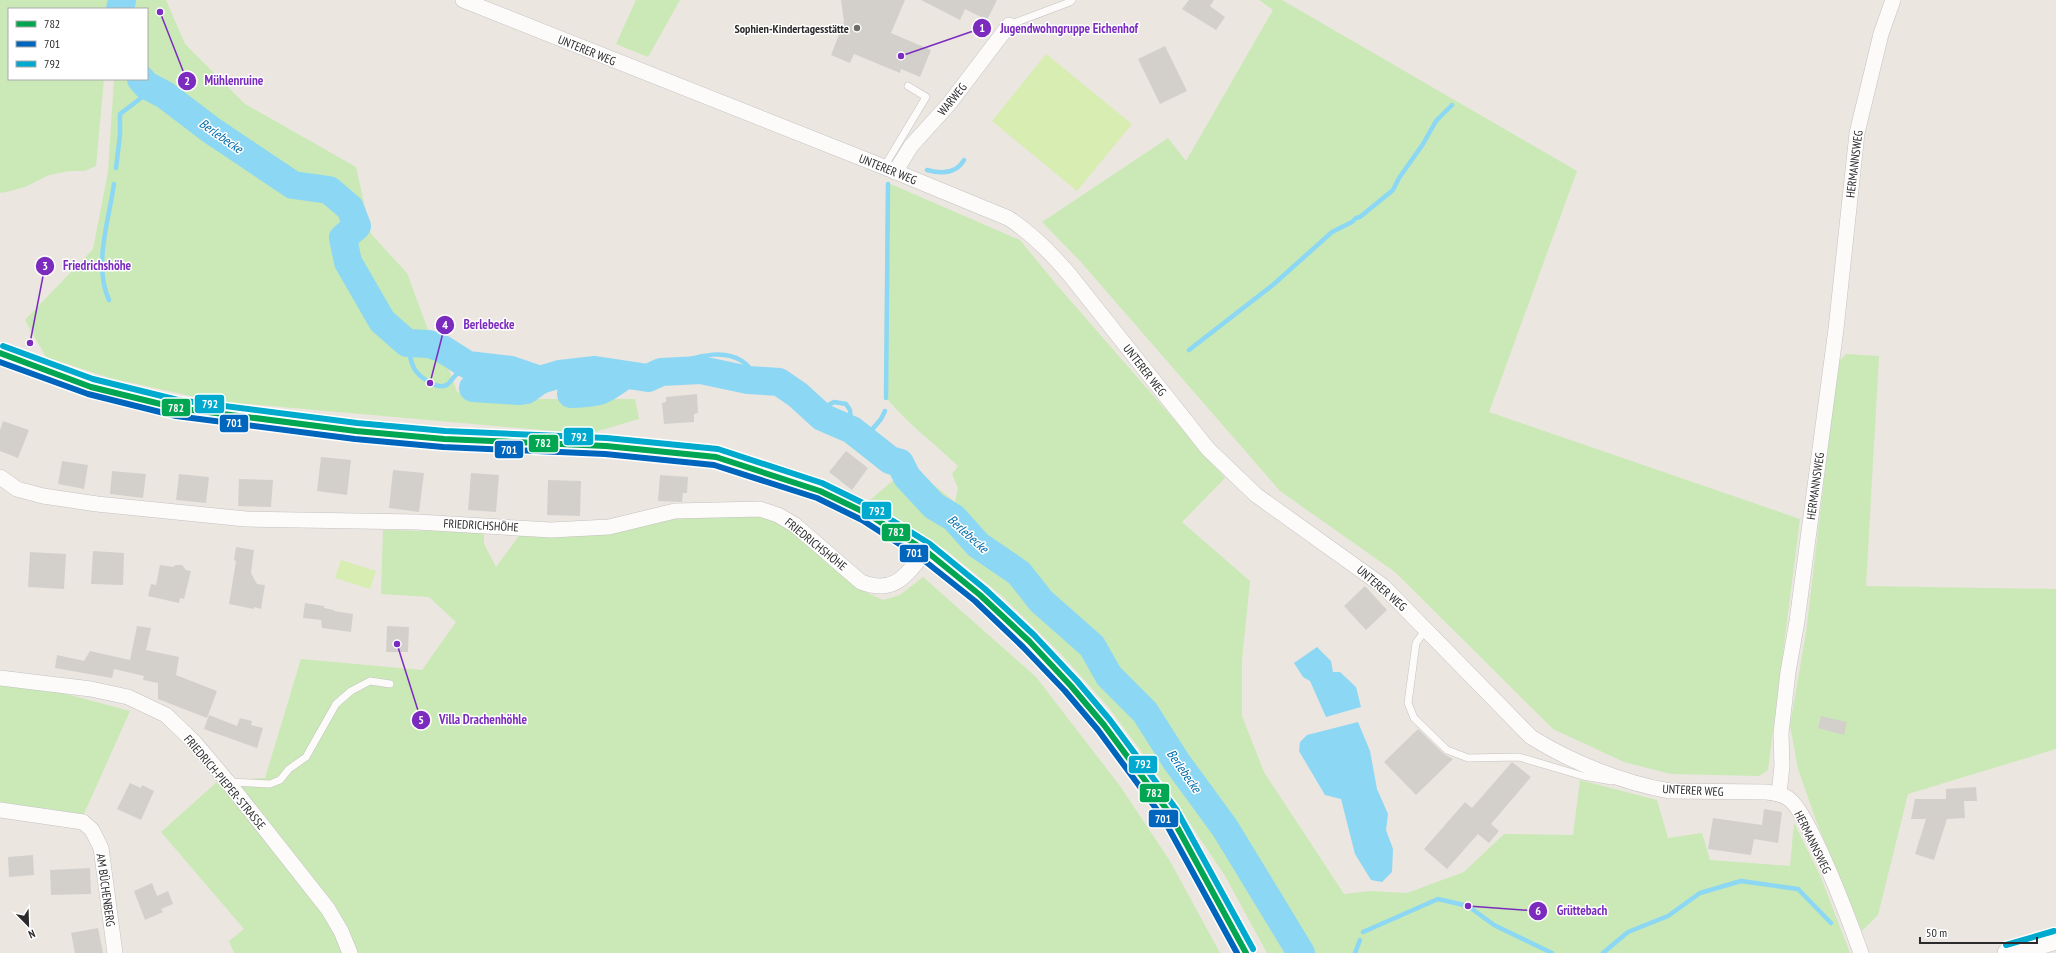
<svg xmlns="http://www.w3.org/2000/svg" width="2056" height="953" viewBox="0 0 2056 953" font-family="'PT Sans Narrow',sans-serif">
<style>
.green{fill:#cae9b6}
.pitch{fill:#d7edb2}
.water{fill:#8cd7f4}
.lines{fill:none;stroke-linecap:round;stroke-linejoin:round}
.stream{stroke:#8cd7f4;stroke-width:4.5}
.river{stroke:#8cd7f4;stroke-width:28}
.building{fill:#d3d0cc}
.service-casing{stroke:#c4c2c2;stroke-width:8}
.minor-casing{stroke:#c4c2c2;stroke-width:16}
.secondary-casing{stroke:#c4c2c2;stroke-width:22}
.service{stroke:#fcfbfa;stroke-width:7}
.minor{stroke:#fcfbfa;stroke-width:15}
.secondary{stroke:#fcfbfa;stroke-width:21}
.bus-1-casing{stroke:#fff;stroke-width:9}
.bus-2-casing{stroke:#fff;stroke-width:9}
.bus-3-casing{stroke:#fff;stroke-width:9}
.bus-1{stroke:#00a651;stroke-width:6}
.bus-2{stroke:#0065bd;stroke-width:6}
.bus-3{stroke:#00a9ce;stroke-width:6}
.poi-dot{fill:#6e6c6a;stroke:#fff;stroke-width:1.5}
.labels{text-anchor:middle;dominant-baseline:central;stroke-width:3;stroke-linejoin:round;paint-order:stroke}
.poi-label{font-size:12px;font-weight:bold;fill:#2b2b2b;stroke:#fff;text-anchor:end}
.street-label{font-size:12px;fill:#2b2b2b;stroke:#fff}
.water-label{font-size:13px;font-style:italic;fill:#006dab;stroke:#fff}
.leader{fill:none;stroke:#7b2cbf;stroke-width:1.5}
.callout-dot{fill:#7b2cbf;stroke:#fff;stroke-width:1.5}
.mark-label{font-size:12px;text-anchor:middle;font-weight:bold;fill:#fff}
.callout-label{font-size:13px;text-anchor:middle;font-weight:bold;fill:#7b2cbf;stroke:#fff;stroke-width:3;stroke-linejoin:round;paint-order:stroke}
.line-badge{stroke:#fff;stroke-width:1.5}
.badge-label{font-size:11px;text-anchor:middle;font-weight:bold;fill:#fff}
</style>
<rect width="100%" height="100%" fill="#ebe6e0"/>
<g class="green">
<path d="M0 0H166L185 44 245 104 356 167 371 234 407 273 438 357 448 367 457 392 479 399H635L639 419 588 434 213 401 110 378 46 357 25 320 93 249 108 172 114 79H147V9H9V79H104L96 166 85 171H69L49 175 25 187 2 193 0 192Z"/>
<path d="M636 0H680L648 57 616 44Z"/>
<path d="M1259 0H1282L1577 171 1489 412 1800 519 1768 770 1759 776 1671 774 1624 762 1553 729 1395 572 1280 491 1080 261 1042 222 1168 138 1186 161 1273 10Z"/>
<path d="M886 182 1020 240 1056 284 1225 478 1182 522 1250 581 1242 660V716L1264 772 1344 894 1370 891 1407 893 1464 872 1504 834 1573 835 1580 780 1657 800 1668 838 1702 833 1710 860 1790 866 1794 823 1820 875 1850 953H1267L1225 876 1151 765 1110 709 1063 656 1002 596 946 550 869 501 910 466 955 502 958 488 952 474 958 466C933 442 905 422 884 395Z"/>
<path d="M1846 354 1879 356 1866 586 2056 589V749L1908 794 1878 915 1862 931 1817 823 1798 769 1790 725 1806 633 1838 362Z"/>
<path d="M759 507 792 514 865 592 883 600 900 595 923 577 1036 677 1120 786 1170 861 1220 953H234L229 941 244 929 161 832 219 780 265 778 301 659 422 670 456 622 429 597 381 594 383 530 484 532V544L496 567 519 536 611 528 692 513Z"/>
<path d="M0 685 55 691 130 711 83 816 6 805 0 802Z"/>
</g>
<g class="pitch">
<path d="M1046 54 1132 124 1077 191 992 121Z"/>
<path d="M341 560 376 571 370 589 335 578Z"/>
</g>
<g class="water">
<path d="M1317 647 1331 661 1333 672H1340L1356 687 1361 707 1326 717 1310 681 1303 677 1294 663Z"/>
<path d="M1358 722 1370 751 1377 789 1388 814 1386 830 1393 849 1392 872 1382 882 1371 880 1355 854 1341 799 1325 795 1299 751 1300 742 1307 735Z"/>
</g>
<g class="lines">
<g class="stream">
<path d="M116 168 120 135V114L145 95 155 90"/>
<path d="M927 170C941 174 956 174 964 160"/>
<path d="M109 300C93 265 109 220 114 184"/>
<path d="M407 343C409 350 410 361 414 368 418 376 439 392 448 384 455 377 458 370 468 365"/>
<path d="M1189 350 1274 284 1332 232 1352 222 1356 218 1360 217 1393 190 1399 178 1423 144 1436 121 1452 105"/>
<path d="M661 372C688 356 741 339 756 380"/>
<path d="M886 398 888 184"/>
<path d="M816 412 834 402 846 404 850 410 852 430"/>
<path d="M864 439 881 419 885 411"/>
<path d="M1363 932 1438 899 1468 906 1494 925 1552 953"/>
<path d="M1355 953 1360 940"/>
<path d="M1603 953 1628 932 1668 916 1700 893 1741 881 1798 889 1831 923"/>
</g>
<g class="river">
<path d="M120 9 122 0"/>
<path d="M141 79 146 85 165 95 211 130 293 185 329 190 350 208 357 226 343 238 348 262 382 321 407 343 429 344 441 348 468 365 511 370 540 380 560 374 595 370 648 378 661 372 701 370 748 380 779 382 798 395 822 417 852 430 890 460 900 463 907 477 934 506 954 518 978 545 1019 573 1041 601 1092 646 1109 676 1145 712 1176 761 1225 828 1301 953"/>
<path d="M473 388 518 391 526 390 540 380"/>
<path d="M571 394C600 393 602 392 625 375"/>
</g>
</g>
<g class="building">
<path d="M841 0H905L891 33 931 50 920 77 901 69 900 73 854 54 850 63 831 55 844 22Z"/>
<path d="M921 0H997L987 20 965 9 960 20Z"/>
<path d="M1189 0H1214L1210 6 1225 17 1216 30 1182 9Z"/>
<path d="M1165 46 1187 91 1160 104 1138 59Z"/>
<path d="M697 394 698 413 694 414V422L664 424 662 403 666 402V397Z"/>
<path d="M3 421 29 430 18 458 0 451V430Z"/>
<path d="M846 451 868 468 852 490 829 472Z"/>
<path d="M321 457 351 460 347 495 317 491Z"/>
<path d="M62 461 88 465 84 489 58 484Z"/>
<path d="M393 470 424 473 419 512 389 508Z"/>
<path d="M112 471 146 474 143 498 110 494Z"/>
<path d="M471 473 499 475 496 512 468 510Z"/>
<path d="M179 474 209 477 206 503 176 500Z"/>
<path d="M660 475 688 477 687 493H683L682 502 658 501Z"/>
<path d="M239 479 273 480 271 507 238 506Z"/>
<path d="M548 480 581 481 580 516 547 515Z"/>
<path d="M236 547 254 550 251 573 257 584 265 585 261 609 254 607V609L229 604 236 561 234 560Z"/>
<path d="M93 551 124 553 123 585 91 584Z"/>
<path d="M30 552 66 554 64 589 28 587Z"/>
<path d="M160 565 173 567 176 565H182L186 570 191 571 184 599 180 598 179 603 148 596 151 584 156 585Z"/>
<path d="M1365 586 1387 610 1366 630 1344 606Z"/>
<path d="M305 603 324 606V608L334 610V611L353 614 351 632 322 628 321 620 303 618Z"/>
<path d="M137 626 151 628 146 650 179 657 176 675 217 691 207 718 158 699V683L143 680 144 676 114 669 112 678 55 668 57 655 84 661 90 651 130 660Z"/>
<path d="M387 626 409 627 408 652H386Z"/>
<path d="M209 715 237 726 240 718 252 721 251 725 263 728 257 748 204 729Z"/>
<path d="M1821 716 1847 722 1844 735 1818 728Z"/>
<path d="M1418 729 1444 754 1453 759 1416 795 1384 762Z"/>
<path d="M1512 762 1531 777 1491 824 1499 831 1489 843 1478 834 1447 869 1424 849 1465 802 1472 808Z"/>
<path d="M130 783 141 788 142 785 154 791 141 820 117 809Z"/>
<path d="M1976 787 1977 801H1964L1965 818 1947 819 1934 860 1915 854 1926 819H1911L1915 799H1946V789Z"/>
<path d="M1764 809 1782 812 1778 843 1754 839 1751 855 1708 849 1713 818 1762 825Z"/>
<path d="M33 855 34 875 9 877 8 857Z"/>
<path d="M90 868 91 894 51 895 50 870Z"/>
<path d="M152 883 157 896 168 891 173 904 161 909 163 912 145 920 134 891Z"/>
<path d="M98 928 103 953H75L71 933Z"/>
</g>
<g class="lines">
<g class="service-casing">
<g id="service">
<path d="M1009 25 1070 2 1072 0"/>
<path d="M884 167 926 97 908 86"/>
<path d="M1426 629 1416 643 1408 703 1414 718 1447 750 1468 758 1519 757 1583 776 1612 781"/>
<path d="M228 782 270 784 280 780 289 769 306 757 336 704 351 691 370 681 390 684"/>
</g>
</g>
<g class="minor-casing">
<g id="minor">
<path d="M463 0 884 167 1008 218C1032 233 1051 253 1069 274L1208 449 1256 495 1383 586 1531 737C1571 762 1623 783 1670 791L1766 792C1774 793 1783 794 1789 799 1810 814 1851 925 1861 953"/>
<path d="M895 172 911 146 949 104 1009 25"/>
<path d="M0 477 17 489 43 496 97 504 246 519 417 522 551 530 609 527 675 511 760 509 778 515 795 525 861 582C895 595 906 575 926 551"/>
<path d="M0 678 91 689 128 697 166 715 195 743 227 781 328 909 341 931 350 953"/>
<path d="M1779 794 1782 766 1781 733 1788 672 1797 621 1836 329 1857 133 1881 34 1893 0"/>
<path d="M0 810 83 822 92 830 101 848 115 953"/>
</g>
</g>
<g class="secondary-casing">
<g id="secondary">
<path d="M0 353 91 387 177 408 356 431 444 439 606 446 716 457 820 491 866 513 926 551 980 595 1029 641 1071 686 1104 725 1170 814 1246 953"/>
<path d="M2008 953 2056 939"/>
</g>
</g>
<use href="#service" class="service"/>
<use href="#minor" class="minor"/>
<use href="#secondary" class="secondary"/>
<g class="bus-1-casing">
<path id="bus-1" d="M0 353 91 387 177 408 356 431 444 439 606 446 716 457 820 491 866 513 926 551 980 595 1029 641 1071 686 1104 725 1170 814 1246 953"/>
</g>
<g class="bus-2-casing">
<path id="bus-2" d="M0 362 88 394 176 416 355 439 443 447 605 454 714 465 817 498 862 520 921 558 975 601 1023 647 1065 691 1098 730 1163 818 1237 953"/>
</g>
<g class="bus-3-casing">
<g id="bus-3">
<path d="M3 346 93 379 178 400 357 423 445 431 607 438 718 449 822 483 869 506 930 544 985 589 1034 635 1077 681 1110 720 1176 809 1253 949"/>
<path d="M2006 945 2054 931"/>
</g>
</g>
<use href="#bus-1" class="bus-1"/>
<use href="#bus-2" class="bus-2"/>
<use href="#bus-3" class="bus-3"/>
</g>
<circle class="poi-dot" cx="857" cy="28" r="4"/>
<g class="labels">
<g class="poi-label">
<text x="849" y="28">Sophien-Kindertagesstätte</text>
</g>
<g class="street-label">
<text transform="translate(587 50) rotate(22)">UNTERER WEG</text>
<text transform="translate(952 99) rotate(-51)">WARWEG</text>
<text transform="translate(1854 164) rotate(-83)">HERMANNSWEG</text>
<text transform="translate(888 169) rotate(22)">UNTERER WEG</text>
<text transform="translate(1145 370) rotate(52)">UNTERER WEG</text>
<text transform="translate(1815 486) rotate(-82)">HERMANNSWEG</text>
<text transform="translate(481 525) rotate(3)">FRIEDRICHSHÖHE</text>
<text transform="translate(816 544) rotate(39)">FRIEDRICHSHÖHE</text>
<text transform="translate(1382 588) rotate(41)">UNTERER WEG</text>
<text transform="translate(225 782) rotate(50)">FRIEDRICH-PIEPER-STRASSE</text>
<text transform="translate(1693 790) rotate(3)">UNTERER WEG</text>
<text transform="translate(1813 842) rotate(64)">HERMANNSWEG</text>
<text transform="translate(106 890) rotate(82)">AM BÜCHENBERG</text>
</g>
<g class="water-label">
<text transform="translate(221 136) rotate(35)">Berlebecke</text>
<text transform="translate(968 534) rotate(42)">Berlebecke</text>
<text transform="translate(1184 771) rotate(55)">Berlebecke</text>
</g>
</g>
<path class="leader" d="M901 56L982 28M160 12L187 81M30 343L45 266M430 383L445 325M397 644L421 720M1468 906L1538 911"/>
<g class="callout-dot">
<circle cx="901" cy="56" r="4"/>
<circle cx="160" cy="12" r="4"/>
<circle cx="30" cy="343" r="4"/>
<circle cx="430" cy="383" r="4"/>
<circle cx="397" cy="644" r="4"/>
<circle cx="1468" cy="906" r="4"/>
<circle cx="982" cy="28" r="10"/>
<circle cx="187" cy="81" r="10"/>
<circle cx="45" cy="266" r="10"/>
<circle cx="445" cy="325" r="10"/>
<circle cx="421" cy="720" r="10"/>
<circle cx="1538" cy="911" r="10"/>
</g>
<g class="mark-label">
<text x="982" y="32">1</text>
<text x="187" y="85">2</text>
<text x="45" y="270">3</text>
<text x="445" y="329">4</text>
<text x="421" y="724">5</text>
<text x="1538" y="915">6</text>
</g>
<g class="callout-label">
<text x="1069" y="33">Jugendwohngruppe Eichenhof</text>
<text x="234" y="85">Mühlenruine</text>
<text x="97" y="270">Friedrichshöhe</text>
<text x="489" y="329">Berlebecke</text>
<text x="483" y="724">Villa Drachenhöhle</text>
<text x="1582" y="915">Grüttebach</text>
</g>
<g class="line-badge">
<rect x="194" y="394" width="31" height="20" rx="4" fill="#00a9ce"/>
<rect x="161" y="398" width="30" height="19" rx="4" fill="#00a651"/>
<rect x="219" y="414" width="30" height="19" rx="4" fill="#0065bd"/>
<rect x="563" y="427" width="31" height="19" rx="4" fill="#00a9ce"/>
<rect x="528" y="434" width="31" height="19" rx="4" fill="#00a651"/>
<rect x="494" y="440" width="30" height="19" rx="4" fill="#0065bd"/>
<rect x="861" y="501" width="31" height="19" rx="4" fill="#00a9ce"/>
<rect x="881" y="523" width="30" height="19" rx="4" fill="#00a651"/>
<rect x="899" y="544" width="30" height="19" rx="4" fill="#0065bd"/>
<rect x="1128" y="755" width="30" height="19" rx="4" fill="#00a9ce"/>
<rect x="1139" y="783" width="31" height="20" rx="4" fill="#00a651"/>
<rect x="1148" y="809" width="31" height="19" rx="4" fill="#0065bd"/>
</g>
<g class="badge-label">
<text x="210" y="408">792</text>
<text x="176" y="412">782</text>
<text x="234" y="427">701</text>
<text x="579" y="441">792</text>
<text x="543" y="447">782</text>
<text x="509" y="454">701</text>
<text x="877" y="515">792</text>
<text x="896" y="536">782</text>
<text x="914" y="557">701</text>
<text x="1143" y="768">792</text>
<text x="1154" y="797">782</text>
<text x="1163" y="823">701</text>
</g>
<rect x="8" y="8" width="140" height="72" fill="#ffffff" stroke="#aaaaaa"/>
<rect x="16" y="21" width="20" height="6" fill="#00a651" stroke="#aaaaaa"/>
<text x="44" y="28" font-size="12" fill="#2b2b2b">782</text>
<rect x="16" y="41" width="20" height="6" fill="#0065bd" stroke="#aaaaaa"/>
<text x="44" y="48" font-size="12" fill="#2b2b2b">701</text>
<rect x="16" y="61" width="20" height="6" fill="#00a9ce" stroke="#aaaaaa"/>
<text x="44" y="68" font-size="12" fill="#2b2b2b">792</text>
<g transform="translate(28 925) rotate(157)" stroke="#ffffff" stroke-width="3" paint-order="stroke">
<path d="M0-3L7 15L0 10L-7 15Z" fill="#2b2b2b"/>
<text y="-6" font-size="11" font-weight="bold" text-anchor="middle" fill="#2b2b2b">N</text>
</g>
<path d="M1920 937v6h117v-6" fill="none" stroke="#2b2b2b" stroke-width="2"/>
<text x="1926" y="937" font-size="12" fill="#2b2b2b" stroke="#ffffff" stroke-width="3" paint-order="stroke">50 m</text>
</svg>
